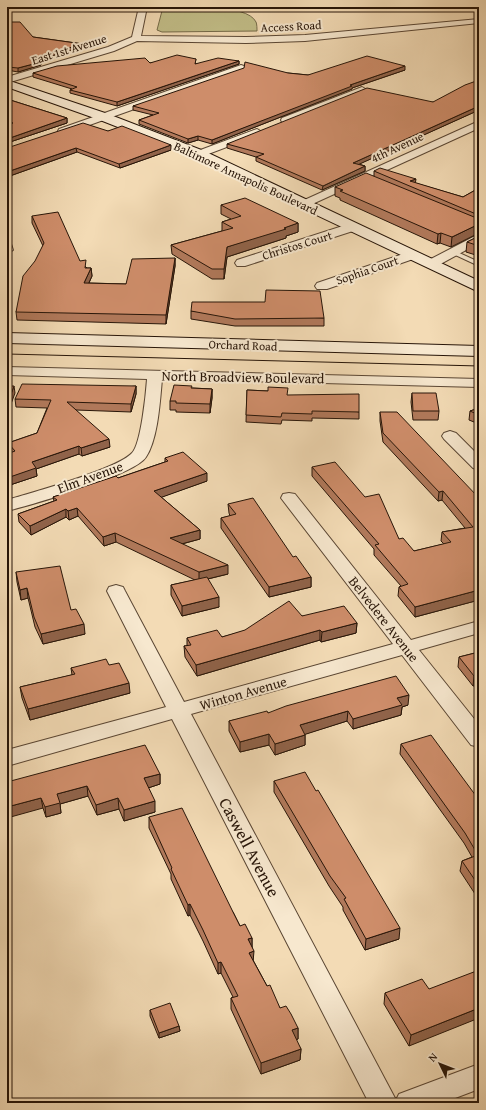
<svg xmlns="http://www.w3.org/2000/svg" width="486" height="1110" viewBox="0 0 486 1110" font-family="'Gentium Book Plus',serif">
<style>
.green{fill:#c2be88;stroke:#746a48}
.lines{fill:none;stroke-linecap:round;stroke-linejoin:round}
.lane-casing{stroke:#5a4633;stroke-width:2}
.street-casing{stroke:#5a4633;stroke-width:2}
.secondary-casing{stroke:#271508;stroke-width:2}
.lane{fill:#f7e8cf;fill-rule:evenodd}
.street{fill:#f7e8cf;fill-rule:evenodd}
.secondary{fill:#f7e8cf;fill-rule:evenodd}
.tram{stroke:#271508;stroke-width:1}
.wall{fill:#b1795b;stroke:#271508}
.shaded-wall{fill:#90634a;stroke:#271508}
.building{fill:#ce8d6a;stroke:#271508}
.labels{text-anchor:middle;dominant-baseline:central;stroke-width:4;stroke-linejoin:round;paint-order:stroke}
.far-street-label{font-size:12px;fill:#271508;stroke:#f7e8cf}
.street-label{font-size:14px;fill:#271508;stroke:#f7e8cf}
.near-street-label{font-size:17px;fill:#271508;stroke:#f7e8cf}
</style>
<rect width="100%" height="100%" fill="#f3dbb5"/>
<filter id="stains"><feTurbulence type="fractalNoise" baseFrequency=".005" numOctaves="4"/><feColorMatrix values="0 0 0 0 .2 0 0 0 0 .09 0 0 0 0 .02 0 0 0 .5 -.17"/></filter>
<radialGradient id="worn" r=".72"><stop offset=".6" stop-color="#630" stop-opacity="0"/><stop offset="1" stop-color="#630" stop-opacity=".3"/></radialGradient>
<path class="green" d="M163 7C181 7 247 3 256 22 257 24 257 29 257 31L162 32 157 30Z"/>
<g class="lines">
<g class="lane-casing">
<path id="lane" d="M451 251H455L479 262V266L451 253Z"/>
</g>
<g class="street-casing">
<g id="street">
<path d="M139 7H147L141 36 246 37 305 35 479 19V23L305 41 246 43 137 41 114 51 7 83V77L108 47 132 37Z"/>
<path d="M241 65 244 66V70L67 133H59L58 131 59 129Z"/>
<path d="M362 87 367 90 365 92 290 122H282L281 120 282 118Z"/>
<path d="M479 121V128L308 206 304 207 298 204 300 202Z"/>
<path d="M257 129 262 132 261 134 203 156H195L194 154 195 152Z"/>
<path d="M352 223 356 224 358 227 356 230 245 266H237L235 263 237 260Z"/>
<path d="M479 234V243L435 267 431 268 425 264 427 261Z"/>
<path d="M7 243 11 244 13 250 7 254Z"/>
<path d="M412 251 418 255 416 258 327 289H317L315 286 317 283Z"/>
<path d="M7 367 479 379V387L162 379C160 401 158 439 146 457 135 475 31 505 7 511V500C31 493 118 469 132 453 141 444 146 393 147 379L7 375Z"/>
<path d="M450 431 456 433 479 456V470L473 468 444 439 442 436 444 433Z"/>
<path d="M289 493 295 494 411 640 479 621V633L419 650 479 725V747L471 745 402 655 191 714 396 1100 399 1094 479 1064V1089L442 1103H369L172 719 7 766V750L166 707 107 591 109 587 116 585 123 587 125 591 184 702 393 644 281 498 283 494Z"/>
</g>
</g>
<g class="secondary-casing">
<g id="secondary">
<path d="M7 80 108 114 204 151 479 281V292L194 157 100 120 7 87Z"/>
<path d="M7 333 479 346V356L7 343Z"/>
</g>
</g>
<use href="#lane" class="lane"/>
<use href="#street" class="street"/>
<use href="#secondary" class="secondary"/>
<path class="tram" d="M7 354 479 366"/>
</g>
<g class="wall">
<path d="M7 22 33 37 83 44 84 47 40 59 41 65 18 72 7 70Z"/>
<path d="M196 59 195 64 239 61V64L117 106 70 93V90L72 89 33 77V73Z"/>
<path d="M405 70 352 88V89L212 144 198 140 188 143 139 124V120L153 115 133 110V106L288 73 308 75Z"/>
<path d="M7 99 67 118V123L7 143Z"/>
<path d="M433 102 479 110 359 164 365 166V171L322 190 256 161V157L227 148V144Z"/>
<path d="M108 131 171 150 120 168 77 152 7 177Z"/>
<path d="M374 171 463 197 479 188V219L451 247 440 243 437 244 340 200V198L335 196V187L374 176Z"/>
<path d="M221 205 298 223V232L286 236V238L227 257 224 279H212L172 254 171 245 222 231V222L231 219 221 214Z"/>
<path d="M32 216 80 261 87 268H91L92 276 89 283 126 284 175 258V266L166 324 17 320 16 312 43 246 32 223Z"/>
<path d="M479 236V256L466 252 467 242Z"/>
<path d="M191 311 324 318V326H235L191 319Z"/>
<path d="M136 386V394L131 412 76 410 110 447 82 456 79 454 36 469 37 476 7 486V454L10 453 9 451 8 443 37 433 47 408 16 407 15 399Z"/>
<path d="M192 388 212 389V398L210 413 176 412V410H170V401Z"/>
<path d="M247 390 268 391 359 412V419L312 418V421L282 420 281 424 246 422Z"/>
<path d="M412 393 439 411 438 420H413L411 402Z"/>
<path d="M479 408V424L469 420 470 411Z"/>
<path d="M380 412 479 498V600L415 617 398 596 399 587 401 586 374 555V549L312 476V467L399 539 414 551 444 544 441 541 442 532 465 528 442 500 438 501 383 442 380 421Z"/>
<path d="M165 458 207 481 161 497 200 530V539L182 544 228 574 208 579 219 607 182 616 171 595V585L195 580 116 542 104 546 78 516 69 520 66 517 31 535 19 522 18 514 54 501 53 497 118 478 165 462Z"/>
<path d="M228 504 311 577V587L269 597 221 528V518L230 516 229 513Z"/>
<path d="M16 572 71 610 85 634 43 644 35 627 28 598 21 600 17 582Z"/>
<path d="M302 616 357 623 356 633 321 642 320 640 197 676 185 657 184 646H187V638L222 637Z"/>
<path d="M479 652V684L473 686 458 667 459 657Z"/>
<path d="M109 665 130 693 30 720 22 698 20 687 72 675 71 668Z"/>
<path d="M408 705 402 707 401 715 353 729 347 721 305 734V745L275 755 269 745 240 752 229 731V721L268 713Z"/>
<path d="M401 744 479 800V900L460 871 462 861 472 857 464 843 400 754Z"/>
<path d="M160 774V784L148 788 155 812 124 821 119 809 97 815 88 796 60 804 61 813 46 817 43 808 7 782Z"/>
<path d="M274 781 399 939 365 950 343 910V907L329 886 274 792Z"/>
<path d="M149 817 233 912 240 926 252 938V947L253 960 267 986 280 1008 298 1028V1039L296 1040 301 1049 300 1060 261 1074 231 1009V998L233 997 221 973 218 974 203 941 190 915 188 916 171 879V874L149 828Z"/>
<path d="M429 989 409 1046 384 1004 385 993Z"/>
<path d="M150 1010 179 1026 180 1031 159 1038 150 1016Z"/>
</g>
<g class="shaded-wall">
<path d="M83 44 84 47 40 59V56Z"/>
<path d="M239 61V64L117 106V102Z"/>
<path d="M41 62V65L18 72V68Z"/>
<path d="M405 66V70L352 88V89L212 144V140L350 85Z"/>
<path d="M479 106V110L353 167V163Z"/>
<path d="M67 118V123L7 143V139Z"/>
<path d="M198 136V140L188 143V139Z"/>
<path d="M171 145V150L120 168 119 164Z"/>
<path d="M76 148 77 152 7 177V172Z"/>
<path d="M365 166V171L322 190 323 186Z"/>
<path d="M416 179 415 185 410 181Z"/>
<path d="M479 212V219L475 221 476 214Z"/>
<path d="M298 223V232L286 236V238L227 257 224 279V269L227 247Z"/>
<path d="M479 224V233L451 247 452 237Z"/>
<path d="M441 233 440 243 437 244 438 234Z"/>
<path d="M175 258V266L166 324V315Z"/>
<path d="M91 268 92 276 85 291 84 283Z"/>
<path d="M14 386 15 393 7 415V405Z"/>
<path d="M136 386V394L131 412V404Z"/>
<path d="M212 389V398L210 413V404Z"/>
<path d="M109 439 110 447 82 456 81 448Z"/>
<path d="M79 446V454L36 469 37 476 7 486V478L32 462Z"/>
<path d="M207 473V481L154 500V491Z"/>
<path d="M443 491 442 500 438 501 439 492Z"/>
<path d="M77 508 78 516 69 520 68 511Z"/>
<path d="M66 509V517L31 535 30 526Z"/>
<path d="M200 530V539L170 547V538Z"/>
<path d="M115 533 116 542 104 546 103 537Z"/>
<path d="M228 565V574L199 581V572Z"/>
<path d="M311 577V587L269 597V587Z"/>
<path d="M27 588 28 598 21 600 20 590Z"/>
<path d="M479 590V600L415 617V607Z"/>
<path d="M219 597V607L182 616V606Z"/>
<path d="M357 623 356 633 321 642 322 632Z"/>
<path d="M84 624 85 634 43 644 41 634Z"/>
<path d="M320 630V640L197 676 196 665Z"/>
<path d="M479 674V684L473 686 474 676Z"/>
<path d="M129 683 130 693 30 720 28 709Z"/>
<path d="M409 695 408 705 402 707 401 715 353 729V719L397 698Z"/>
<path d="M348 711 347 721 300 736V725Z"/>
<path d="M269 734V745L240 752V742Z"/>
<path d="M305 735V745L275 755V744Z"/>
<path d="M160 774V784L145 789 144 778Z"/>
<path d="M87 786 88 796 60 804 61 813 46 817 45 807 57 794Z"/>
<path d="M41 798 43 808 7 818V807Z"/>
<path d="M118 798 119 809 97 815 96 805Z"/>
<path d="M155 801V812L124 821V810Z"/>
<path d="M190 904V915L188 916V905Z"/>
<path d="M400 928 399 939 365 950 366 939Z"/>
<path d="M252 938V949L248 939Z"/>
<path d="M254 951 253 962 249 953Z"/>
<path d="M221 962V973L218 974V963Z"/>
<path d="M479 1008V1018L409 1046 411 1035Z"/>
<path d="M179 1026 180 1031 159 1038V1033Z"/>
<path d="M298 1028V1039L291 1041 292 1030Z"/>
<path d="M301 1049 300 1060 261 1074V1063Z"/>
</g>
<g class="building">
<path d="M7 22H20L33 37 83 44 40 56 41 62 18 68 7 67Z"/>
<path d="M177 55 196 59 195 64 218 58 239 61 117 102 70 90 77 87 33 73 57 66 145 58 150 63Z"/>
<path d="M367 56 405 66 350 85 352 86 212 140 198 136 188 139 139 120 159 113 133 106 244 68 245 62 288 73 308 75Z"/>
<path d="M479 80V106L353 163 365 166 323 186 256 157 264 154 227 144 367 88 433 102 465 85Z"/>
<path d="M7 99 67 118 7 139V125L13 123 7 121Z"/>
<path d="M83 123 108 131 122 126 171 145 119 164 76 148 7 172V148Z"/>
<path d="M380 168 416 179 410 181 463 197 479 188V212L476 214 374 171Z"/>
<path d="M366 173 479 219V224L452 237 441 233 438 234 340 191 343 190 335 187Z"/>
<path d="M245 198 298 223 284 228 286 229 227 247 224 269H212L171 245 233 228 222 222 241 216 221 205Z"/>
<path d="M58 212 80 261 86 260 85 268H91L84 283 126 284 132 259 175 258 166 315 16 312 23 276 35 261 44 243 32 216Z"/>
<path d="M479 236V246L467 242Z"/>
<path d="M266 290 320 291 324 318 235 319 191 311 192 302H265Z"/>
<path d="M22 384 136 386 131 404 67 402 109 439 81 448 79 446 32 462 36 468 7 478V454L15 451 8 443 37 433 51 400 15 399Z"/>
<path d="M174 385 192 386 191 388 212 389 210 404 176 403V401H170Z"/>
<path d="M7 386H14L7 405Z"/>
<path d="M268 387 288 388 287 395 359 394V412L312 411V414L282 413 281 417 246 415 247 390 268 391Z"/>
<path d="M412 393H436L439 411H413Z"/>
<path d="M479 408V415L470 411Z"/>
<path d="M380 412H397L479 498V590L415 607 399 587 408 584 375 545 379 544 312 467 335 462 365 497 379 494 399 539 403 538 414 551 451 542 442 532 473 527 443 491 439 492 383 433Z"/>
<path d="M183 452 207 473 154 491 200 530 170 538 228 565 199 572 115 533 103 537 77 508 68 511 66 509 30 526 18 514 57 500 53 497 116 476 118 478 168 461 165 458Z"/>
<path d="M253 498 293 557 296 556 311 577 269 587 221 518 236 514 228 504Z"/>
<path d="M60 566 71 610 76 609 84 624 41 634 34 617 27 588 20 590 16 572Z"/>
<path d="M207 577 219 597 182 606 171 585Z"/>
<path d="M289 601 302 616 344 606 357 623 322 632 320 630 196 665 184 646 191 645 187 638 217 630 222 637 245 630Z"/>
<path d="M479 652V674L474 676 459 657Z"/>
<path d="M106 659 109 665 119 663 129 683 28 709 20 687 75 674 71 668Z"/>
<path d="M396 676 409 695 397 698 402 705 353 719 348 711 300 725 305 735 275 744 269 734 240 742 229 721 267 711 268 713 286 706Z"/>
<path d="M431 735 479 800V886L462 861 478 855 465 833 401 744Z"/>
<path d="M145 745 160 774 144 778 155 801 124 810 118 798 96 805 87 786 57 794 60 803 45 807 41 798 7 807V782Z"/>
<path d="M305 772 316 791 318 790 400 928 366 939 344 899 346 898 330 876 274 781Z"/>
<path d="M182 808 233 912 240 926 245 924 252 938 248 939 254 951 249 953 267 986 270 985 280 1008 286 1006 291 1014 298 1028 292 1030 301 1049 261 1063 231 998 238 996 221 962 218 963 203 930 190 904 188 905 171 869 172 868 149 817Z"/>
<path d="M479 970V1008L411 1035 385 993 422 979 429 989Z"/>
<path d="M170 1003 179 1026 159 1033 150 1010Z"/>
</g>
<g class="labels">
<g class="far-street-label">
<text transform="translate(291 26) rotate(-3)">Access Road</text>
<text transform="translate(69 49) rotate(-17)">East 1st Avenue</text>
<text transform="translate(397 147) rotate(-25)">4th Avenue</text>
<text transform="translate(246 178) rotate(25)">Baltimore Annapolis Boulevard</text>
<text transform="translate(297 245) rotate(-17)">Christos Court</text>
<text transform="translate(367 270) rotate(-19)">Sophia Court</text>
<text transform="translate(243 345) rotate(2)">Orchard Road</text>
</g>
<g class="street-label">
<text transform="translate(243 377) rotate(1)">North Broadview Boulevard</text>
<text transform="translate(90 477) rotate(-20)">Elm Avenue</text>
<text transform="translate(384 619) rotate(52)">Belvedere Avenue</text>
<text transform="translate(243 693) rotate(-16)">Winton Avenue</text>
</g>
<g class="near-street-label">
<text transform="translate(250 847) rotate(62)">Caswell Avenue</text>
</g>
</g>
<rect width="486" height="1110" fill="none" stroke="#f3dbb5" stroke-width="24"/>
<rect x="8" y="8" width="470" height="1094" fill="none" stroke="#271508" stroke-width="2"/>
<rect x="12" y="12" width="462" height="1086" fill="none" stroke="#271508"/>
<g transform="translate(440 1064) rotate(313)" stroke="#f7e8cf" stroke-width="3" paint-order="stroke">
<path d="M0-3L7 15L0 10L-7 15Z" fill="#271508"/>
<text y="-6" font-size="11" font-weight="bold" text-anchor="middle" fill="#271508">N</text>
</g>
<rect width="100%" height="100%" filter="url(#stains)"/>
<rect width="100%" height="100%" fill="url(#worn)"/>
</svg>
